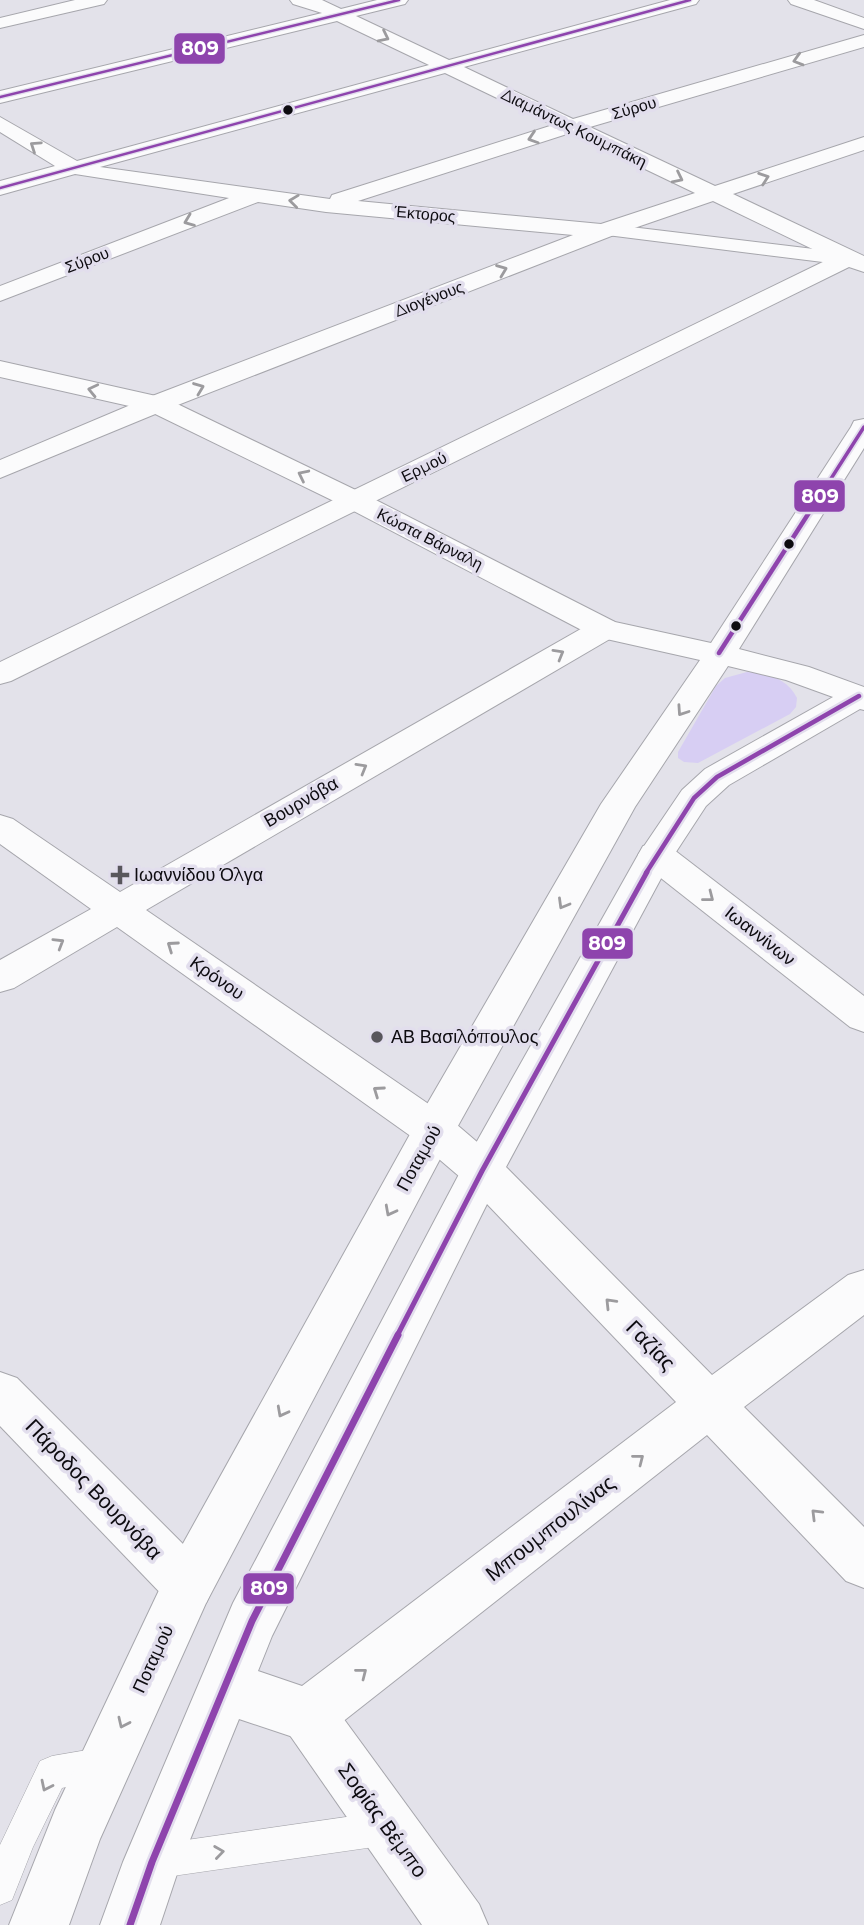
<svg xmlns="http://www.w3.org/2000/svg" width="864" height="1925" viewBox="0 0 864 1925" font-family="Montserrat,sans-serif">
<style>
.green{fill:#d7cef3}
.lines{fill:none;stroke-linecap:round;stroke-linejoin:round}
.service-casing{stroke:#a6a6ac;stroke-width:1}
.pedestrian-casing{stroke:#a6a6ac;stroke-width:2}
.minor-casing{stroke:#a6a6ac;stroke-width:2}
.tertiary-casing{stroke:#a6a6ac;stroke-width:2}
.service{fill:#fbfbfc;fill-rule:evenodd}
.pedestrian{fill:#fbfbfc;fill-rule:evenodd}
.minor{fill:#fbfbfc;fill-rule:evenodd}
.tertiary{fill:#fbfbfc;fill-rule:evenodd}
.bus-1-far4-casing{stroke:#e2deed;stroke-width:5}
.bus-1-far3-casing{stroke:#e2deed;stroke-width:7}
.bus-1-far2-casing{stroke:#e2deed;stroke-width:9}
.bus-1-far1-casing{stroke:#e2deed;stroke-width:10}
.bus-1-casing{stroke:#e2deed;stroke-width:12}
.bus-1-far4{stroke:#8e44ad;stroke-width:2.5}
.bus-1-far3{stroke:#8e44ad;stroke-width:3.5}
.bus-1-far2{stroke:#8e44ad;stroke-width:4.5}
.bus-1-far1{stroke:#8e44ad;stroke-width:5}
.bus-1{stroke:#8e44ad;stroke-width:7}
.oneway{stroke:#9c9b9e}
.bus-dot{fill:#0d0b10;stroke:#e2deed;stroke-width:2.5}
.poi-dot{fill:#58565c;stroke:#e2deed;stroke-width:2.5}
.labels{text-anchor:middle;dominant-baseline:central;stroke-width:7;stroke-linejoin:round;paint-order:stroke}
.far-street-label{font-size:16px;fill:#0d0b10;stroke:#e2deed}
.street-label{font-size:18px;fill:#0d0b10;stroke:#e2deed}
.poi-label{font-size:18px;fill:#0d0b10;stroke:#e2deed;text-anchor:start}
.near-street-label{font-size:21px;fill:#0d0b10;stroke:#e2deed}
.line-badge{stroke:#e2deed;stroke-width:2.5}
.badge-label{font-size:19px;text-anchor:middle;font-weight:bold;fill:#fff}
</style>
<rect width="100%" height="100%" fill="#e3e2ea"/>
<path class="green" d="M747 672C768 674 787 678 797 698L796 707 790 714 698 763 684 762 678 758V752L716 686 725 678Z"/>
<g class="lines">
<g class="service-casing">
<g id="service">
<path d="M105 1747 117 1751 121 1763 117 1775 62 1788 33 1847 12 1900 0 1905V1845L40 1761 52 1756Z"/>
<path d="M388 1811 400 1816 405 1828 400 1840 388 1845 152 1879 140 1874 135 1862 140 1850 152 1845Z"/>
</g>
</g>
<g class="pedestrian-casing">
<path id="pedestrian" d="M606 224 847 253 854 255 857 259 854 263 847 265 599 234 596 230Z"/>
</g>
<g class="minor-casing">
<g id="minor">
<path d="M75 0H107L104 4 0 28V18Z"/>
<path d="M290 0H322L341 9 377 0H408L405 4 356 16 449 60 670 0H699L696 4 464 67 573 119 864 35V47L590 127 715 186 864 137V150L733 194 864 256V272L849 267 11 681 0 684V662L831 258 713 201 614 235 165 410 0 478V460L147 398 573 235 326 212 258 202 0 301V286L229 198 75 174 0 195V181L55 166 0 132V117L77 161 429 65 337 21 0 103V91L322 13 293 4ZM445 73 553 125 332 195 330 199 100 167ZM570 133 695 193 601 224 358 201Z"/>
<path d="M788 0H814L864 18V29L791 4Z"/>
<path d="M604 620 615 622 620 629 615 636 146 910 449 1118 497 1159 504 1171 497 1183 482 1188 467 1183 419 1142 117 927 14 988 0 992V960L91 909 0 844V815L13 819 120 892 593 622Z"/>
<path d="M656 843 669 846 864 996V1032L850 1027 643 864 638 855 643 846Z"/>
<path d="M0 1372 17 1378 206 1567 214 1585 206 1603 188 1610 170 1603 0 1426Z"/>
<path d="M308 1688 327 1696 479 1904 488 1925H422L289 1734 281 1715 289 1696Z"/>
</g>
</g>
<g class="tertiary-casing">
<path id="tertiary" d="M0 361 165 398 366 495 615 622 711 643 851 427 854 421 864 419V448L739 649 809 667 864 687V710L860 709 729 785 706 806 672 858 506 1167 712 1375 848 1275 864 1270V1315L744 1407 864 1527V1588L846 1581 707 1435 327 1734 308 1742 239 1719 181 1862 160 1925H100L123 1862 233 1603 467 1159 638 855 682 790 705 769 833 697 786 680 728 666 635 807 449 1142 206 1603 100 1839 69 1925H9L55 1810 170 1567 419 1118 601 804 700 660 593 636 346 507 147 410 0 377ZM487 1204 676 1402 302 1686 258 1671 272 1636Z"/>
</g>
<use href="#service" class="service"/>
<use href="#pedestrian" class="pedestrian"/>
<use href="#minor" class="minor"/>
<use href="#tertiary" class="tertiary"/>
<g class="bus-1-far4-casing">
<g id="bus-1-far4">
<path d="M0 97 399 0"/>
<path d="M0 188 690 0"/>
</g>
</g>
<g class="bus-1-far3-casing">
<path id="bus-1-far3" d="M811 510 864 427"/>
</g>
<g class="bus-1-far2-casing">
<g id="bus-1-far2">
<path d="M719 653 812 508"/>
<path d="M646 873 694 798 717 777 859 696"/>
</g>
</g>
<g class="bus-1-far1-casing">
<path id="bus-1-far1" d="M397 1336 482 1171 647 872"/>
</g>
<g class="bus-1-casing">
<path id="bus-1" d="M130 1925 152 1862 252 1621 398 1335"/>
</g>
<use href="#bus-1-far4" class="bus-1-far4"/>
<use href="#bus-1-far3" class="bus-1-far3"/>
<use href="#bus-1-far2" class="bus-1-far2"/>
<use href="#bus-1-far1" class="bus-1-far1"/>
<use href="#bus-1" class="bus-1"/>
</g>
<defs><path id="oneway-chevron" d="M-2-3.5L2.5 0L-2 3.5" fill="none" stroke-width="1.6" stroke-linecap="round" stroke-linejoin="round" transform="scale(1.75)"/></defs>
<g class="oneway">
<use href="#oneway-chevron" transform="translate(384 37) rotate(26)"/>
<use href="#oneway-chevron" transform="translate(798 60) rotate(164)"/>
<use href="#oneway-chevron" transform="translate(533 138) rotate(162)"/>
<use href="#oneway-chevron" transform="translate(35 146) rotate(-146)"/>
<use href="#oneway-chevron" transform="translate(678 178) rotate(26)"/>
<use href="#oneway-chevron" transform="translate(764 178) rotate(-19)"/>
<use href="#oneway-chevron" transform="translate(294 201) rotate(-173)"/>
<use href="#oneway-chevron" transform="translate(189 221) rotate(159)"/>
<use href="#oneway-chevron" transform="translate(502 270) rotate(-21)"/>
<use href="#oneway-chevron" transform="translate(199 388) rotate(-21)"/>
<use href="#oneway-chevron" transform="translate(93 390) rotate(-167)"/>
<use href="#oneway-chevron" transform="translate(303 475) rotate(-154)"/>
<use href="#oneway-chevron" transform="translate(559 654) rotate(-30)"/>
<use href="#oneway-chevron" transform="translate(682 711) rotate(124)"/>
<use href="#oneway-chevron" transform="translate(362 768) rotate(-30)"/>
<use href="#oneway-chevron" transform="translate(709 897) rotate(38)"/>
<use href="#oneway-chevron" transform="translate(563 904) rotate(120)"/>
<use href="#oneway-chevron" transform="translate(59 943) rotate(-31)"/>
<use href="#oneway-chevron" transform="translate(172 946) rotate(-145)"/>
<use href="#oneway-chevron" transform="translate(378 1091) rotate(-145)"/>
<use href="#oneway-chevron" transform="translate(390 1211) rotate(118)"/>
<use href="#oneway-chevron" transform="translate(610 1303) rotate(-134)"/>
<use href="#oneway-chevron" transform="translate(282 1412) rotate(118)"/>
<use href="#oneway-chevron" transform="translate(639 1459) rotate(-38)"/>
<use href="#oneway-chevron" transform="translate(816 1514) rotate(-135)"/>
<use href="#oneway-chevron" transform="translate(362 1673) rotate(-38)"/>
<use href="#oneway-chevron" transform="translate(123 1723) rotate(115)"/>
<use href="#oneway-chevron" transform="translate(46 1786) rotate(116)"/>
<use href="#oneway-chevron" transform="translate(219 1852) rotate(-8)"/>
</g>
<g class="bus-dot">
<circle cx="288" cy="110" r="6"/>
<circle cx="789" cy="544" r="6"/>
<circle cx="736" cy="626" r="6"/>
</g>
<g class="poi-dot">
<path d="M116.5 864.5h7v7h7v7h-7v7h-7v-7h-7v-7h7z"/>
<circle cx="377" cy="1037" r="7"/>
</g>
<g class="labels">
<g class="far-street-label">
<text transform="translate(634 108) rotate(-16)">Σύρου</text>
<text transform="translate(574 128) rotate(26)">Διαμάντως Κουμπάκη</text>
<text transform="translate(425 214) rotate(5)">Έκτορος</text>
<text transform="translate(87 260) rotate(-21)">Σύρου</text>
<text transform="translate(429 299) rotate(-21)">Διογένους</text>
<text transform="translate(424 467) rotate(-26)">Ερμού</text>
<text transform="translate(430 539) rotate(27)">Κώστα Βάρναλη</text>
</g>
<g class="street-label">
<text transform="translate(301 802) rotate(-30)">Βουρνόβα</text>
<text transform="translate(760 936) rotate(38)">Ιωαννίνων</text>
<text transform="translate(217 978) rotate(35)">Κρόνου</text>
<text transform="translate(419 1158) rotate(-61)">Ποταμού</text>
<text transform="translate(153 1659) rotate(-65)">Ποταμού</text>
</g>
<g class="poi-label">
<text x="134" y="875">Ιωαννίδου Όλγα</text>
<text x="391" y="1037">ΑΒ Βασιλόπουλος</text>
</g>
<g class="near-street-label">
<text transform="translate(651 1345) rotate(46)">Γαζίας</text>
<text transform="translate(94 1489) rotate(46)">Πάροδος Βουρνόβα</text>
<text transform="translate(550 1528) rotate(-38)">Μπουμπουλίνας</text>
<text transform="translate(383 1820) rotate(54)">Σοφίας Βέμπο</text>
</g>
</g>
<g class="line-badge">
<rect x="173" y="32" width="53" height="33" rx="7" fill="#8e44ad"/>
<rect x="793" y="479" width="53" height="34" rx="7" fill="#8e44ad"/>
<rect x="581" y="927" width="53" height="33" rx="7" fill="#8e44ad"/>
<rect x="242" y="1572" width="53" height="33" rx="7" fill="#8e44ad"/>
</g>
<g class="badge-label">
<text x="200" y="55">809</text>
<text x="820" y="503">809</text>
<text x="607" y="950">809</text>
<text x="269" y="1595">809</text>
</g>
</svg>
